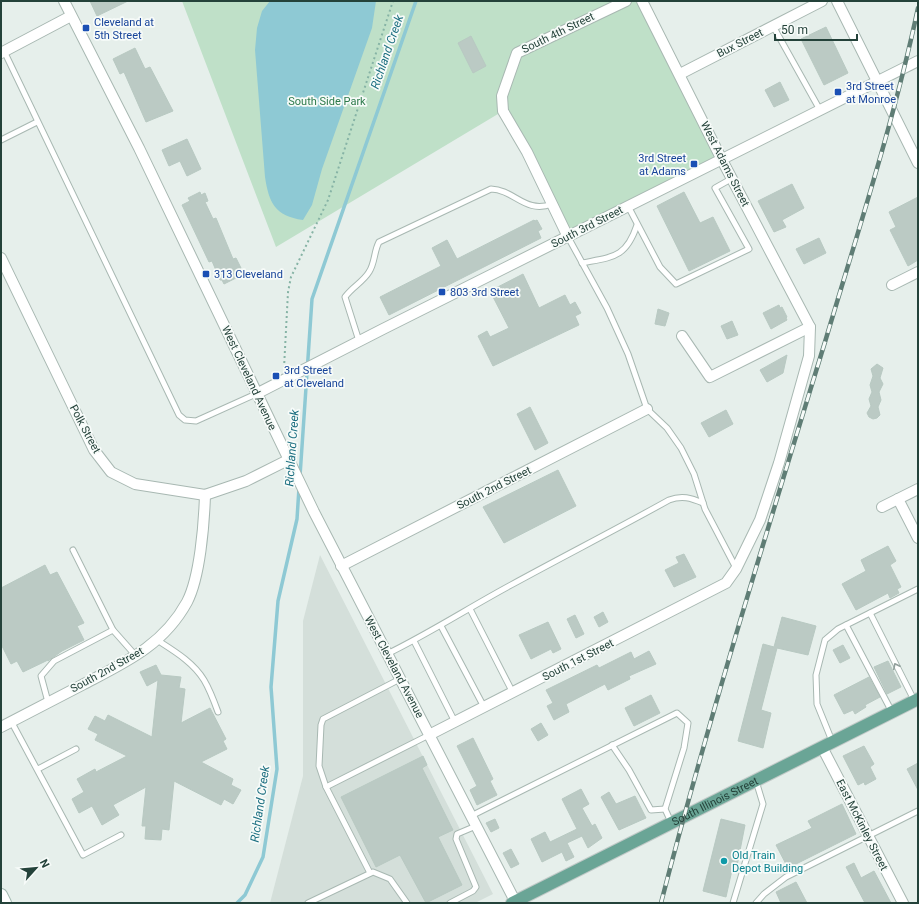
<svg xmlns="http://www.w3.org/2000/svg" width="919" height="904" viewBox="0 0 919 904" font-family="Roboto,sans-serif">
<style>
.built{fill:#d4dfda}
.green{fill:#bfe0c8}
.water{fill:#8ec9d4}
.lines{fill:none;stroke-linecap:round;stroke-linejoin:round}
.stream{stroke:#8ec9d4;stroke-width:3.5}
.building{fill:#bbcac4;stroke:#b8c9c2}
.lane-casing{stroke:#a8b8b2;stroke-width:7}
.street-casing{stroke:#a8b8b2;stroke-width:12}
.secondary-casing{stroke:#a4bbb3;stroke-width:14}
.primary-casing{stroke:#c2cac8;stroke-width:14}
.path{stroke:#86b3a5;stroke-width:2;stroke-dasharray:2 3;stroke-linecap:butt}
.lane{stroke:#fff;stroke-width:5}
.street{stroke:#fff;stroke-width:10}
.secondary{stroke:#fff;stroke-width:12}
.primary{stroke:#6aa596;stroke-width:12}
.rail-casing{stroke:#5f7d75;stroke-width:4.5}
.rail{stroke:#f7fbf9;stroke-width:3;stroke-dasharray:9;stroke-linecap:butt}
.oneway{stroke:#92a09c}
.transit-dot{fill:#1a4fb4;stroke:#f7fbf9;stroke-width:1.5}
.culture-dot{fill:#0f9aa8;stroke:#f7fbf9;stroke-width:1.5}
.labels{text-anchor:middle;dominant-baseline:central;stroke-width:3.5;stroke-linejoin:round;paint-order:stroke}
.transit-label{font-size:11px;fill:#164399;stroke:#f7fbf9;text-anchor:start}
.street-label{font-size:11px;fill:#24423a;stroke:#f7fbf9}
.park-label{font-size:11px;fill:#2d7a4b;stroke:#f7fbf9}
.culture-label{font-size:11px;fill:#0d838f;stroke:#f7fbf9;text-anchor:start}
.water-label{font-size:12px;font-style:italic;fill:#1c6f80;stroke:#f7fbf9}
</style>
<rect width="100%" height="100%" fill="#e6efeb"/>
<path class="built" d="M320 555 493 894 475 903H270L303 776V621Z"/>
<path class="green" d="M182 1H642L720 156 568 237 503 111 276 247Z"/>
<path class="water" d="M270 1H376L372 28 322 169 312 205 303 220C275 216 269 203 265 177L255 50 257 28 262 11Z"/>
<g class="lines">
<g class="stream">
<path d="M300 476 312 299 416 1"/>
<path d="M237 903 245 895 263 857 277 769 271 687 278 601 297 519 299 488"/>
</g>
</g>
<g class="building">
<path d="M90 1H128L97 16Z"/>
<path d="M826 27 848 73 824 85 801 39Z"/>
<path d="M471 36 486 66 473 73 458 43Z"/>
<path d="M135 48 145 69 150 67 173 111 146 122 124 72 120 74 113 59Z"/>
<path d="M780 82 789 100 774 107 765 90Z"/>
<path d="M187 139 201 169 187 176 180 161 169 166 162 150Z"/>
<path d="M792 184 804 208 782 220 786 227 774 232 758 201Z"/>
<path d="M200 192 201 195 205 193 208 201 205 202 213 219 216 218 233 259 236 258 241 268 237 270 240 276 224 284 222 280H220L212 261 209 262 182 205 190 201 188 198Z"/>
<path d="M684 192 700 223 713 217 730 251 689 271 657 206Z"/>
<path d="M918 197V260L908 266 890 230 896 227 889 212Z"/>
<path d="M534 220 535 221 537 220 542 229 538 231 541 238 389 315 380 297 441 266 432 248 447 240 457 259Z"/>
<path d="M819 238 826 253 804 264 796 249Z"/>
<path d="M523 274 539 308 565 295 570 305 575 302 581 313 575 316 579 325 493 366 478 336 487 331 490 337 509 328 490 291Z"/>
<path d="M779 305 780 308 782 307 787 317 786 318 787 320 771 329 763 313Z"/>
<path d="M658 309 669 313 665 326 655 324Z"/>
<path d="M732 321 738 335 727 339 721 326Z"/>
<path d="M787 355 783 373 767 382 760 370Z"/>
<path d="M877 364 883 368 880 378 883 384 879 392 881 400 878 407 880 415 877 418 873 419 869 417 867 413 871 406 869 399 872 392 870 385 873 376 871 369Z"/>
<path d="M530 407 548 443 535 450 517 414Z"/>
<path d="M726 410 733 424 709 437 701 423Z"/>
<path d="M558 470 576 506 504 543 483 507Z"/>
<path d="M888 546 896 561 890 565 901 587 897 589 899 593 890 598 888 593 856 610 842 584 866 571 861 560Z"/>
<path d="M684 554 696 577 674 587 665 570 679 563 676 557Z"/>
<path d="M45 565 50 575 57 572 84 623 77 626 84 640 62 651 48 661V660L23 672 17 661 11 664 1 644V588Z"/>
<path d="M603 612 608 622 599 627 594 617Z"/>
<path d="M575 615 584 634 576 638 567 619Z"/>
<path d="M782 617 816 626 808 655 777 648 761 710 771 713 763 748 738 741 763 644 774 647Z"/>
<path d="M548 622 561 649 553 653 551 649 531 659 519 635Z"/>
<path d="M843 645 850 658 840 663 833 650Z"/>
<path d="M649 651 656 664 629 676 630 679 608 690 605 684 566 704 569 712 554 720 547 706 553 703 546 690 597 665 599 668 631 652 634 659Z"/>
<path d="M888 661 901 687 887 694 874 667Z"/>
<path d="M156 665 161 675 181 677 179 688 185 689 181 723 210 708 226 739 223 741 227 749 201 762 233 779 231 785 241 790 233 804 224 799 221 805 174 781 169 830 162 829 161 840 145 839 146 826H142L146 787 113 805 119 815 102 825 92 806 79 813 72 799 84 792 77 779 95 769 96 772 127 756 95 740 98 734 88 729 95 716 105 721 108 715 152 737 158 680 147 686 140 672Z"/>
<path d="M869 677 880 697 865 705 866 707 855 714 853 710 844 714 834 695Z"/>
<path d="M651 695 660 713 634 726 625 708Z"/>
<path d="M541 723 548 735 538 741 531 729Z"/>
<path d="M473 738 493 779 490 781 497 795 477 805 470 790 477 786 457 746Z"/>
<path d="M864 746 874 764 870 767 876 779 865 785 864 782 858 785 843 756Z"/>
<path d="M423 756 427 765 422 768 453 830 438 837 462 885 426 903 400 855 376 867 341 797Z"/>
<path d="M918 763V790L907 769Z"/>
<path d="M581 789 589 804 582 808 592 826 595 824 602 838 588 848 582 836 567 843 574 857 566 861 562 852 542 862 531 839 545 832 550 842 577 829 562 799Z"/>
<path d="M609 792 616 804 635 796 646 818 619 830 601 797Z"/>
<path d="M842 804 856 834 788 868 776 845 812 828 808 821Z"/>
<path d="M495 819 499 828 491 832 486 823Z"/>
<path d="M721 819 745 825 736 871 732 870 726 897 703 891Z"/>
<path d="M511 849 519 864 511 868 503 853Z"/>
<path d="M854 863 861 878 874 871 891 903H865L846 867Z"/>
<path d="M796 882 807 903H781L776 892Z"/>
</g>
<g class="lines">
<g class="lane-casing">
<g id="lane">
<path d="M773 26 820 110"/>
<path d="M4 51 179 415 185 420 196 421 256 394"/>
<path d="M1 140 37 122"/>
<path d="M628 206 660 267 676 284 749 249 715 188 731 179"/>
<path d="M568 237 607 308 628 354 647 409 667 428 681 448 694 474 705 509 736 568"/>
<path d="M582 263C613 257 626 258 637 225"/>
<path d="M359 341 345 297C352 287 363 282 369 272 375 263 374 251 379 242L491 189C515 190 525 214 552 204"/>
<path d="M73 550 113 630"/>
<path d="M470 609 513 693"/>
<path d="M870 613 914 700"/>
<path d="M846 625 892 712"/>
<path d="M441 626 484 707"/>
<path d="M157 640C174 651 193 662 204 680 210 690 214 701 218 712"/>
<path d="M414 641 455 722"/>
<path d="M387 654C430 633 470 607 511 585 564 556 617 529 669 500 682 495 691 498 703 503"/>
<path d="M48 702 41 676 54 661 113 630 136 656"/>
<path d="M11 721 83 855 121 835"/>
<path d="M832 741 817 704 816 675 825 640 838 629 918 589"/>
<path d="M612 745 629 770 651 810 665 809"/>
<path d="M38 769 76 749"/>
<path d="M326 787 319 766 321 725 323 719 400 679"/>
<path d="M471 816 677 713 688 723 684 748 665 809 671 822"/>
<path d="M370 873 326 787 429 735"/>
<path d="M308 903 373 872 390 879 407 903"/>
<path d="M450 903 473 891 476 887 456 839 457 834 476 826"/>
<path d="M733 903 763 804 756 781"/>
<path d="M756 903 764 894 786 877 918 811"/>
</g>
</g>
<g class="street-casing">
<g id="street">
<path d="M64 1 139 148 314 512 516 903"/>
<path d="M837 1 918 163"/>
<path d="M1 53 71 16"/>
<path d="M680 74 822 1"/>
<path d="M568 237 527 152 503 111 502 96 517 53 626 1"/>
<path d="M1 258 94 450 111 472 135 484 205 495 246 481 288 460"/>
<path d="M892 285 918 272"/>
<path d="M682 336 710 377 810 327"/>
<path d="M256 394 383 329 918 61"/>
<path d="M898 499 918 538"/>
<path d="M882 507 918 489"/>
<path d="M341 566 647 409"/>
<path d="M1 727C28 713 55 699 82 685 124 663 163 646 187 602 200 577 204 525 205 495"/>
<path d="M429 735 726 583 736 569 760 520 779 463 809 356 810 327 722 160 642 1"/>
<path d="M822 747 903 903"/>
</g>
</g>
<g class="secondary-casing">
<path id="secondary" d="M1 895 5 903"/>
</g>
<g class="primary-casing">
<g id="primary">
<path id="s1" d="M512 903 918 699"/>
</g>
</g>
<path class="path" d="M284 368 288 292 291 277 328 200 393 1"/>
<use href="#lane" class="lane"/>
<use href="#street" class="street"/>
<use href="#secondary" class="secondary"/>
<use href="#primary" class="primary"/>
<g class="rail-casing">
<path id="rail" d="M661 903C710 714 768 528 825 342 858 231 894 121 918 8"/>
</g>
<use href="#rail" class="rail"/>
</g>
<defs><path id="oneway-chevron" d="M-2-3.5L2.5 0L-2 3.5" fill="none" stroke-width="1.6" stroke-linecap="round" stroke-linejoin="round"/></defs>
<use class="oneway" href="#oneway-chevron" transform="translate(896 666) rotate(-117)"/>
<g class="transit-dot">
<rect x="82" y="24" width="8" height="8" rx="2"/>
<rect x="834" y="88" width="8" height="8" rx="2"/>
<rect x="690" y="160" width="8" height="8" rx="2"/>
<rect x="202" y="270" width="8" height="8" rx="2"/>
<rect x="438" y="288" width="8" height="8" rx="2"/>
<rect x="272" y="372" width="8" height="8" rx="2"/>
</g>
<circle class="culture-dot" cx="724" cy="861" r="4"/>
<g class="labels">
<g class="transit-label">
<text x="94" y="22">Cleveland at<tspan x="94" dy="13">5th Street</tspan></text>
<text x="846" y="86">3rd Street<tspan x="846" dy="13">at Monroe</tspan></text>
<text x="686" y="158" text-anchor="end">3rd Street<tspan x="686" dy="13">at Adams</tspan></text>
<text x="214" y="274">313 Cleveland</text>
<text x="450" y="292">803 3rd Street</text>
<text x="284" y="370">3rd Street<tspan x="284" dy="13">at Cleveland</tspan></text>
</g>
<g class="street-label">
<text transform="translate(558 33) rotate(-26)">South 4th Street</text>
<text transform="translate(740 43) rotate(-27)">Bux Street</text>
<text transform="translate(725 164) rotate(63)">West Adams Street</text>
<text transform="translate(587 227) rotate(-27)">South 3rd Street</text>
<text transform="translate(249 378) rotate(65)">West Cleveland Avenue</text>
<text transform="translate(85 429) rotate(62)">Polk Street</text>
<text transform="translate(494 488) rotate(-27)">South 2nd Street</text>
<text transform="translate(578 660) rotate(-27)">South 1st Street</text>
<text transform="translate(394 667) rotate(62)">West Cleveland Avenue</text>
<text transform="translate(107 670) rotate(-29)">South 2nd Street</text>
<text stroke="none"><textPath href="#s1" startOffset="227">South Illinois Street</textPath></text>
<text transform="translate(862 825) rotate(63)">East McKinley Street</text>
</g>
<g class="park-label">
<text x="327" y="101">South Side Park</text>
</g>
<g class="culture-label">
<text x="732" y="855">Old Train<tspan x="732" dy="13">Depot Building</tspan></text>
</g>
<g class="water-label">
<text transform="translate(387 52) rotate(-71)">Richland Creek</text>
<text transform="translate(292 448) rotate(-86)">Richland Creek</text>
<text transform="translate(260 804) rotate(-82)">Richland Creek</text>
</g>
</g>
<rect width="919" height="904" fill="none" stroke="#24423a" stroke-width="4"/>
<g transform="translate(36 868) rotate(63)" stroke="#f7fbf9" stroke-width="3" paint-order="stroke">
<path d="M0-3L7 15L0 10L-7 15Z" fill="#24423a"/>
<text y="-6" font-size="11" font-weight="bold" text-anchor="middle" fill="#24423a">N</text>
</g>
<path d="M775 34v6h82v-6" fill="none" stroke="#24423a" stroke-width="2"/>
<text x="781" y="34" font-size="12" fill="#24423a" stroke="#f7fbf9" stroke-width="3" paint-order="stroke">50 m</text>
</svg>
